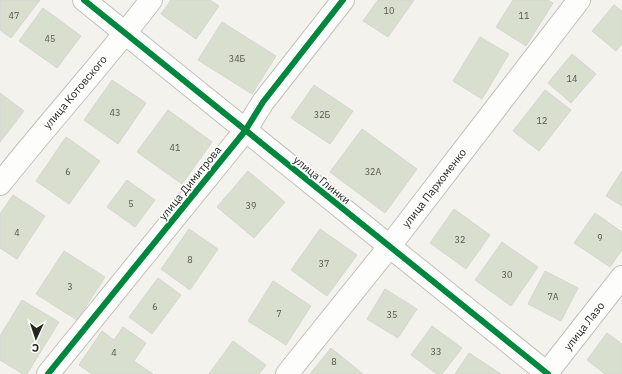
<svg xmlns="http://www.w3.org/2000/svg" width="622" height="374" viewBox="0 0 622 374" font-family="'IBM Plex Sans',sans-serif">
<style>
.building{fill:#d8dfcf;stroke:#d6d6d1}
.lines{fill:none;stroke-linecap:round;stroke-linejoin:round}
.minor-casing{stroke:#c1c0bc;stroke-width:24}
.minor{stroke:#fdfdfc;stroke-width:22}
.cycleway-casing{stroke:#fff;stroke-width:8}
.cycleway{stroke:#00873e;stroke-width:6}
.labels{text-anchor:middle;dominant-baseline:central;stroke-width:3;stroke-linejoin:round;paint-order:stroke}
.number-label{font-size:9px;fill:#52544c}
.street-label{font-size:11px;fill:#262621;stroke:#fff}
</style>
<rect width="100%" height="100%" fill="#f4f2ec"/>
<g class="building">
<path d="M0 0H40L11 38 0 30Z"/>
<path d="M171 0H210L219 6 196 39 161 14Z"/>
<path d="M378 0H414L388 37 363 21Z"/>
<path d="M513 0H548L553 3 526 46 496 27Z"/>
<path d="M614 5 622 11V44L616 51 592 31Z"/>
<path d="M43 8 81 36 57 68 19 41Z"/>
<path d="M222 22 276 56 252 94 198 60Z"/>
<path d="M480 37 509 54 482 99 453 81Z"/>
<path d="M572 54 596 74 571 103 548 83Z"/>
<path d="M112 80 146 103 118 144 84 120Z"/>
<path d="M314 85 353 111 330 144 291 118Z"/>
<path d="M545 90 571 110 539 151 513 131Z"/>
<path d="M0 93 24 111 0 142Z"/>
<path d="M168 110 212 142 182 184 137 152Z"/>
<path d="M362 129 417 169 385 213 330 172Z"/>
<path d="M66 137 100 161 69 204 36 181Z"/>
<path d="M248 171 285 202 254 238 217 207Z"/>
<path d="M622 171V206L606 196Z"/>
<path d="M127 180 155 200 135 227 107 207Z"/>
<path d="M13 195 45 216 17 259 0 248V214Z"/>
<path d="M454 209 490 235 466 269 430 243Z"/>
<path d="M595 213 622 232V250L610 267 574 243Z"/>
<path d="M189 229 218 249 190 290 161 269Z"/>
<path d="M320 229 357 255 327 296 291 270Z"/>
<path d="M502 242 538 267 511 306 475 280Z"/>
<path d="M64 251 105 277 77 320 36 294Z"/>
<path d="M545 271 578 288 561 321 528 304Z"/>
<path d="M158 278 181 295 152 334 129 317Z"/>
<path d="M273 281 311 306 286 345 248 321Z"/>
<path d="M385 289 417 309 398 338 367 319Z"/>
<path d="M22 300 59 322 27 374H23L0 360V336Z"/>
<path d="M432 326 462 348 442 374H437L411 355Z"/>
<path d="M123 327 146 343 134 361 153 374H92L79 365 102 331 114 340Z"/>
<path d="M607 333 622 344V374H605L587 360Z"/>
<path d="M233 341 266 365 259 374H209Z"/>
<path d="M331 348 363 374H310Z"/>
<path d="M469 353 501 374H455Z"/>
</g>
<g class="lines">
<g class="minor-casing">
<g id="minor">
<path d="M84 0 548 374"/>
<path d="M0 184C49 122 103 63 151 0"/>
<path d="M48 374 245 131 263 102 343 0"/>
<path d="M287 374 389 247 579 0"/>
<path d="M546 374 622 277"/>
</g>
</g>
<use href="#minor" class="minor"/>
<g class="cycleway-casing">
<g id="cycleway">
<path d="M84 0 548 374"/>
<path d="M48 374 245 131 263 102 343 0"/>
</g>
</g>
<use href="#cycleway" class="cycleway"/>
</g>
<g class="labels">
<g class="number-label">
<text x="389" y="10">10</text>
<text x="14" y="15">47</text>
<text x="524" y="15">11</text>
<text x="50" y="38">45</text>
<text x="237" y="58">34Б</text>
<text x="572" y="78">14</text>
<text x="115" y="112">43</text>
<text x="322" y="114">32Б</text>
<text x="542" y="120">12</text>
<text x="175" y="147">41</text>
<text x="68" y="171">6</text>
<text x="373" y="171">32А</text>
<text x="131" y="203">5</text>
<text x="251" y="205">39</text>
<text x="17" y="232">4</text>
<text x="600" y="237">9</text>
<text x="460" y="239">32</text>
<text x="190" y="259">8</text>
<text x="324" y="263">37</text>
<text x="507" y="274">30</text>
<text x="70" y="286">3</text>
<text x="553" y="296">7А</text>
<text x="155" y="306">6</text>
<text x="279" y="313">7</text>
<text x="392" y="314">35</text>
<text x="436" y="351">33</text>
<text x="114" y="352">4</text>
<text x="334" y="361">8</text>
</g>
<g class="street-label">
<text transform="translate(75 92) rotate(-50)">улица Котовского</text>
<text transform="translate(322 180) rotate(39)">улица Глинки</text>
<text transform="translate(190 183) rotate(-51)">улица Димитрова</text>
<text transform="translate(434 188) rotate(-52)">улица Пархоменко</text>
<text transform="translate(584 326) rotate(-52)">улица Лазо</text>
</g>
</g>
<g transform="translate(36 338) rotate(183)" stroke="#ffffff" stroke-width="3" paint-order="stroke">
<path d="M0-3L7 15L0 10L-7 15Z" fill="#262621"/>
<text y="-6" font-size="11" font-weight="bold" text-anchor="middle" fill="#262621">С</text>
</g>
</svg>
